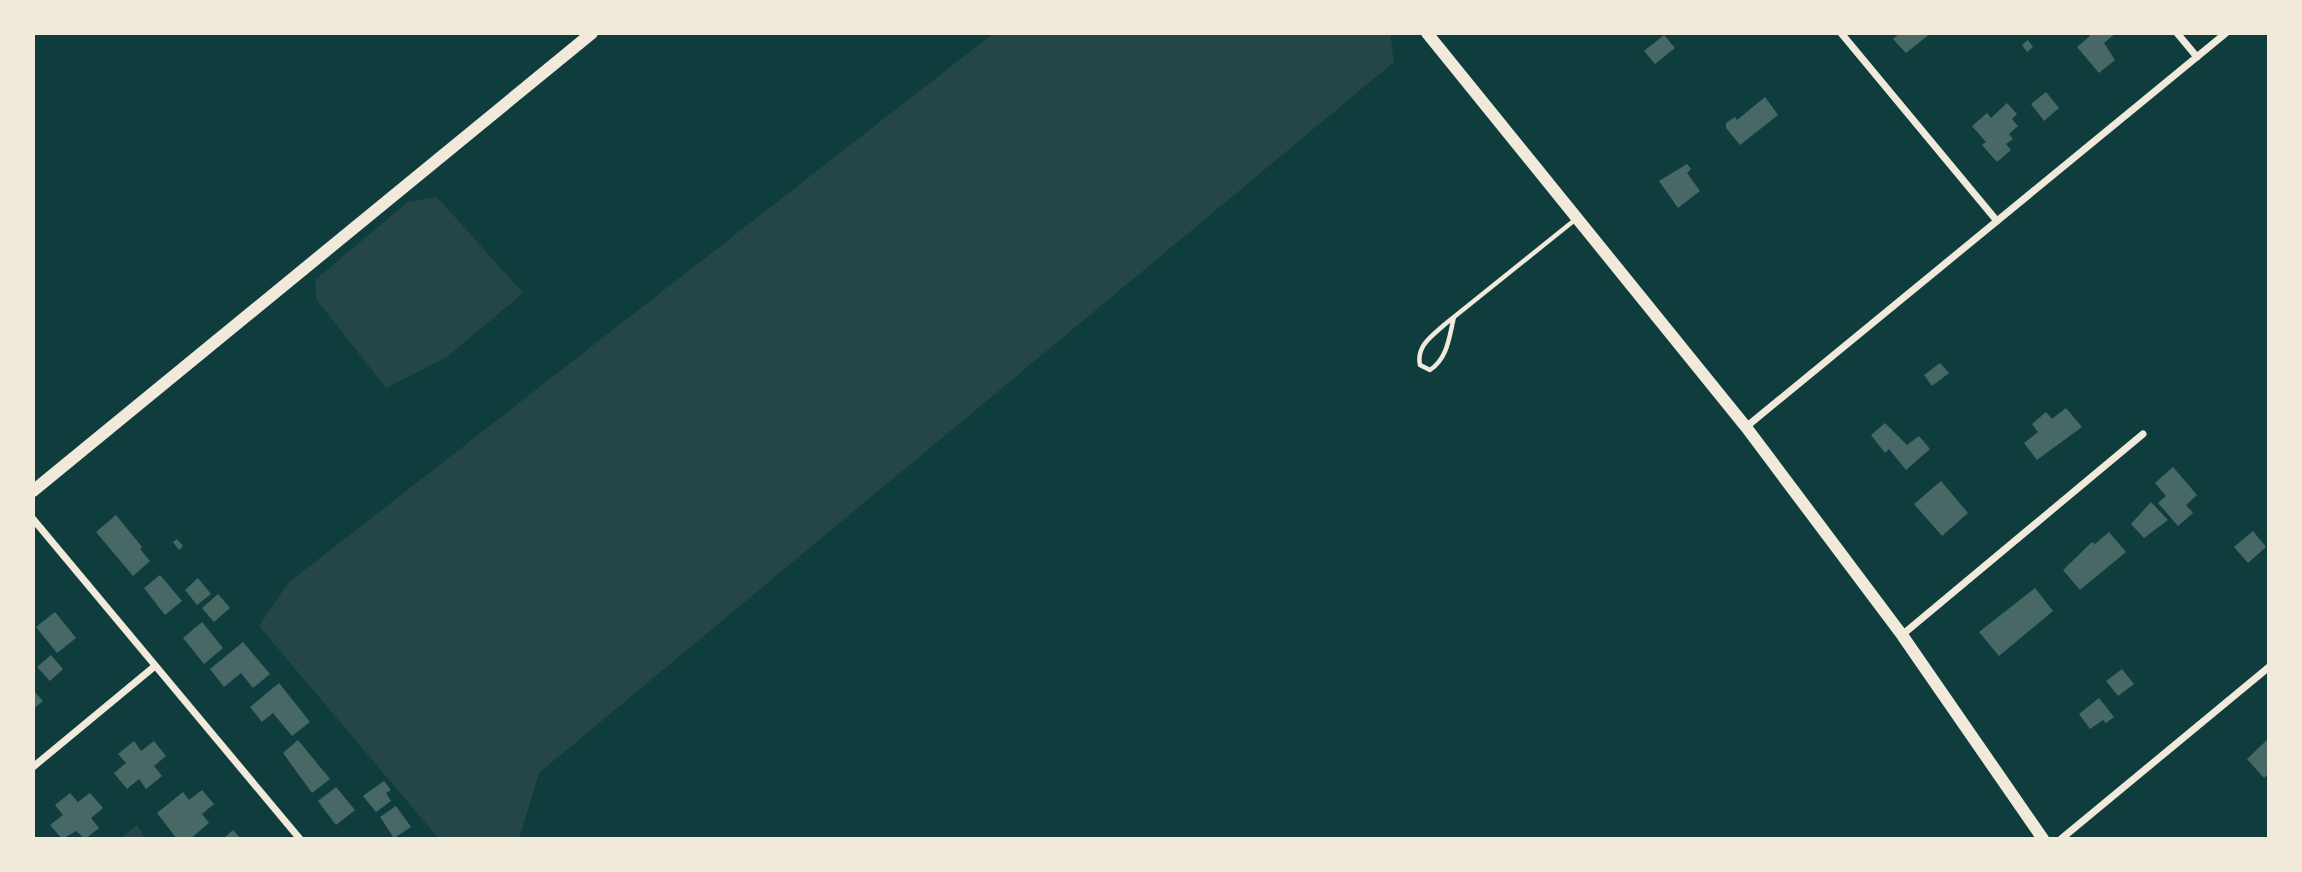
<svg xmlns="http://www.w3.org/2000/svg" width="2302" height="872" viewBox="0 0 2302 872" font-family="'Roboto Serif',serif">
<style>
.green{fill:#244646}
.building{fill:#486865}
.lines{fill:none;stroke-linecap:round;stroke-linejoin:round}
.service{stroke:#f1e9da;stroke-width:4.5}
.minor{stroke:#f1e9da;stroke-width:7}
.tertiary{stroke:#f1e9da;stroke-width:12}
</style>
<rect width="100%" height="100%" fill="#0f3d3e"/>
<g class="green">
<path d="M994 33H1390L1394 62 539 773 519 839H439L259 626 288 583Z"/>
<path d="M437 197 523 293 447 357 386 388 316 299 315 280 408 202Z"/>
<path d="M137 825 146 839H119Z"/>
</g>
<g class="building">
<path d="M1900 33H1931L1906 53 1893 39Z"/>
<path d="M2088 33H2116L2104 43 2115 60 2099 73 2077 47 2090 36Z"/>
<path d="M1664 35 1675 48 1655 64 1644 51Z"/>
<path d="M2028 40 2033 47 2027 52 2022 45Z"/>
<path d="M2046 92 2059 108 2044 121 2031 104Z"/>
<path d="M1765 97 1778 115 1740 145 1726 128V123L1735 117 1737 120Z"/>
<path d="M2007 103 2017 114 2012 119 2018 126 2009 134 2013 139 2006 144 2011 150 1997 162 1982 145 1986 142 1972 126 1987 113 1991 118Z"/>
<path d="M1687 164 1691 169 1687 173 1700 191 1678 208 1659 181Z"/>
<path d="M1940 363 1949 373 1932 386 1924 375Z"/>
<path d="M2066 408 2082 427 2037 460 2024 443 2038 432 2032 424 2046 412 2052 419Z"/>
<path d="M1885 423 1907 445 1919 436 1930 449 1906 470 1889 449 1885 453 1871 435Z"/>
<path d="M2173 467 2197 495 2186 505 2193 513 2178 526 2158 503 2166 496 2155 483Z"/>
<path d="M1941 481 1968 513 1942 536 1914 504Z"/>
<path d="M2151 502 2168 520 2144 538 2131 524Z"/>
<path d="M116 515 142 547 140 549 150 561 133 576 96 532Z"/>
<path d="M2253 531 2266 547 2248 563 2234 547Z"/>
<path d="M2109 532 2126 552 2080 590 2063 570 2092 542 2095 544Z"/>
<path d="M177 539 183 546 179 550 173 542Z"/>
<path d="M160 575 182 601 165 615 144 588Z"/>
<path d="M198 578 211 594 197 605 185 590Z"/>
<path d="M2035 588 2053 611 1999 656 1979 632Z"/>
<path d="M218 594 230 608 214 622 202 608Z"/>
<path d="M55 612 76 638 57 653 36 627Z"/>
<path d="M202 622 223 648 204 664 183 638Z"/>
<path d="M243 642 270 674 253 688 241 673 224 687 210 669Z"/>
<path d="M51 655 63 669 50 681 37 667Z"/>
<path d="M2122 669 2134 684 2118 696 2106 681Z"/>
<path d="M279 683 310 722 292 736 273 713 262 722 250 707Z"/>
<path d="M33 690 43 701 33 709Z"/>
<path d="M2099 698 2114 717 2106 723 2103 720 2090 729 2079 714Z"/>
<path d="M2269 738V773L2264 778 2247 759Z"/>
<path d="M298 740 330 779 312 793 283 753Z"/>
<path d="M134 741 141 751 154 741 166 756 154 766 162 776 146 789 139 779 127 789 114 773 126 763 118 754Z"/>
<path d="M384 781 391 790 386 793 391 801 376 812 363 796Z"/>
<path d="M336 787 355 810 336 825 318 801Z"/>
<path d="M202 790 214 804 202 814 209 823 190 839H177L157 813 183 792 189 800Z"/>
<path d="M70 793 78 802 90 793 103 808 91 818 99 828 85 839 76 831 62 839 50 825 63 815 55 805Z"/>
<path d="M396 806 411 827 394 838 380 817Z"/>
<path d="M233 830 241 839H223Z"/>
</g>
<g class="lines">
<path class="service" d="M1454 317C1449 337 1448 358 1430 370L1420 365C1416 346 1432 336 1444 325L1576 219"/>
<g class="minor">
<path d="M1841 33 1997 221"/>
<path d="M2177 33 2197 57"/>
<path d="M1746 427 2226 33"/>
<path d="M33 519 300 839"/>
<path d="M1902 635 2143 434"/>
<path d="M33 767 155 666"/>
<path d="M2061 839 2269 667"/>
</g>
<g class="tertiary">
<path d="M1427 33 1746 427 1902 635 2043 839"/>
<path d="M33 491 592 33"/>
</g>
</g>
<rect width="2302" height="872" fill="none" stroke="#f1e9da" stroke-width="70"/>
</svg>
